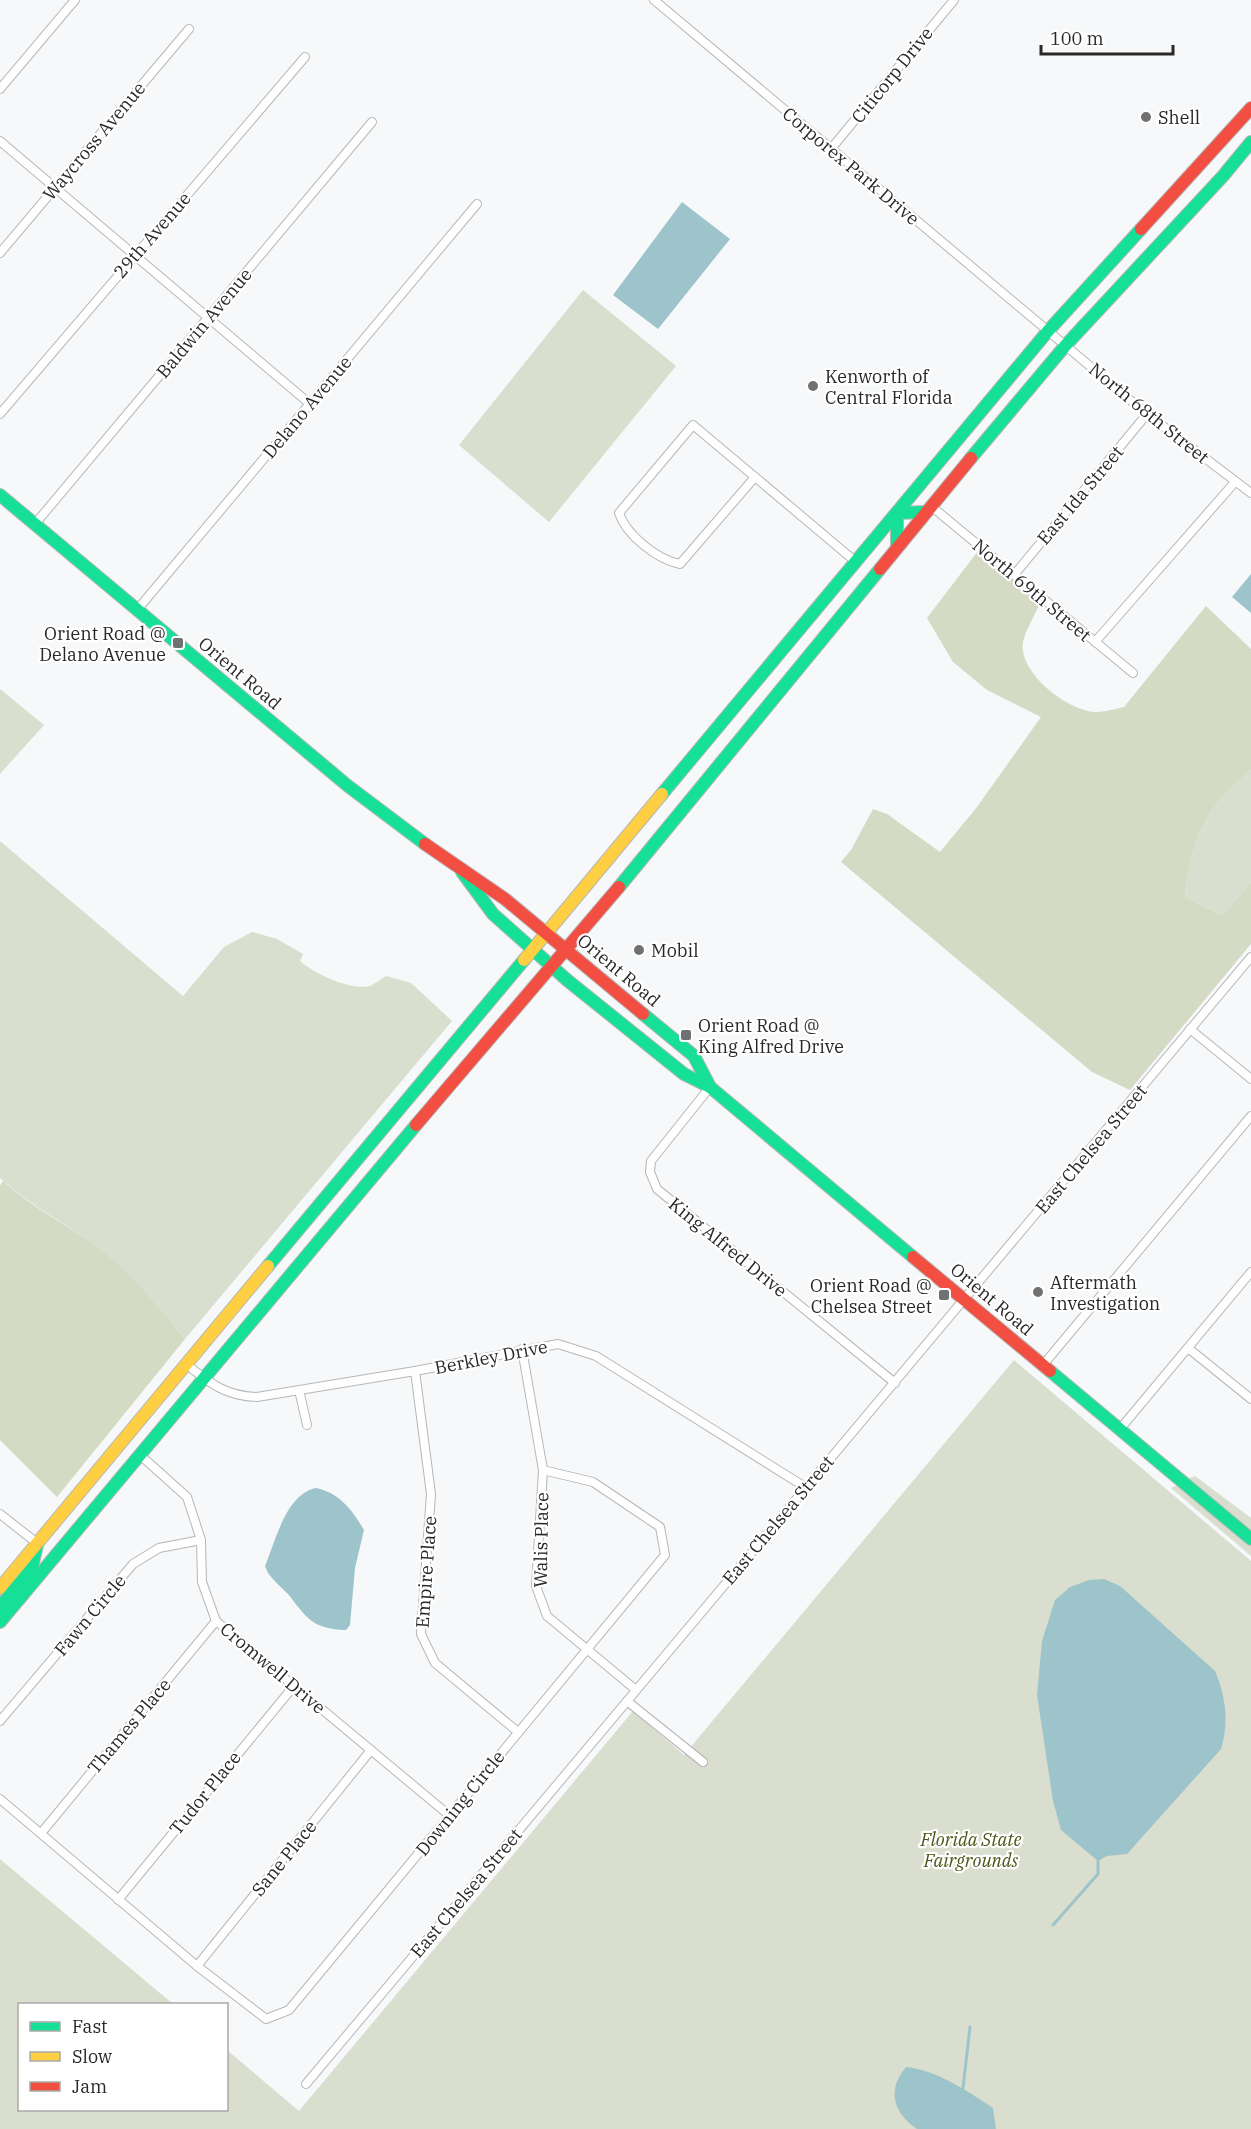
<svg xmlns="http://www.w3.org/2000/svg" width="1251" height="2129" viewBox="0 0 1251 2129" font-family="'IBM Plex Serif',serif">
<style>
.green{fill:#d9decf}
.forest{fill:#d4dac4}
.water{fill:#9dc4ca}
.lines{fill:none;stroke-linecap:round;stroke-linejoin:round}
.stream{stroke:#9dc4ca;stroke-width:3}
.street-casing{stroke:#b6b7b8;stroke-width:10}
.fast-casing{stroke:#b6b7b8;stroke-width:14}
.slow-casing{stroke:#b6b7b8;stroke-width:14}
.jam-casing{stroke:#b6b7b8;stroke-width:14}
.street{stroke:#fefefe;stroke-width:8}
.fast{stroke:#16e098;stroke-width:12}
.slow{stroke:#ffcf43;stroke-width:12}
.jam{stroke:#f24e42;stroke-width:12}
.poi-dot{fill:#707172;stroke:#fff;stroke-width:2}
.labels{text-anchor:middle;dominant-baseline:central;stroke-width:4.5;stroke-linejoin:round;paint-order:stroke}
.street-label{font-size:18px;fill:#282829;stroke:#fff}
.poi-label{font-size:18px;fill:#282829;stroke:#fff;text-anchor:start}
.park-label{font-size:18px;font-style:italic;fill:#4b5717;stroke:#fff}
</style>
<rect width="100%" height="100%" fill="#f7f8f9"/>
<g class="green">
<path d="M583 290 676 366 549 522 459 445Z"/>
<path d="M0 689 44 725 0 774Z"/>
<path d="M1251 770V882L1222 915 1185 897C1188 864 1197 826 1220 800 1229 789 1241 780 1251 770Z"/>
<path d="M0 841 183 996 224 947 252 932 277 939 303 954 300 961C313 973 351 991 370 986 375 984 381 979 386 976L411 983 452 1021 185 1339C157 1304 127 1270 91 1243 61 1220 28 1204 0 1178Z"/>
<path d="M1014 1360 1251 1561V2129H0V1859L173 2004H20V2110H226L227 2050 299 2111 633 1711 684 1755Z"/>
<path d="M1195 1476 1251 1518V1533L1188 1479Z"/>
<path d="M1179 1484 1251 1545V1556L1171 1488Z"/>
</g>
<g class="forest">
<path d="M978 551 1040 603C1035 615 1026 629 1023 642 1018 673 1068 711 1096 712 1104 712 1115 709 1124 707L1206 606 1251 649V770C1241 780 1229 789 1220 800 1197 826 1188 864 1185 897L1222 915 1251 882V944L1130 1090 1092 1072 841 862 851 850 873 809 887 814 940 852 977 807 1041 717 987 690 953 662 927 618Z"/>
<path d="M3 1181C29 1205 60 1221 89 1241 126 1268 157 1304 185 1339L57 1497 0 1440V1186Z"/>
</g>
<g class="water">
<path d="M682 202 730 239 658 329 613 295Z"/>
<path d="M1251 574V613L1232 597Z"/>
<path d="M316 1488C340 1493 352 1510 364 1530L355 1568 350 1625 346 1630C312 1629 307 1618 288 1594 281 1587 274 1581 268 1573L265 1566C276 1540 286 1494 316 1488Z"/>
<path d="M1104 1579 1120 1586 1215 1671C1226 1697 1229 1722 1221 1749L1127 1854 1107 1856 1098 1861 1061 1830 1053 1801 1037 1695 1042 1641 1055 1600 1070 1587 1089 1580Z"/>
<path d="M906 2067C937 2070 967 2091 993 2108L996 2129H917C894 2113 886 2091 906 2067Z"/>
</g>
<g class="lines">
<g class="stream">
<path d="M1053 1925 1098 1874V1861"/>
<path d="M963 2088 970 2027"/>
</g>
<g class="street-casing">
<g id="street">
<path d="M654 0 1147 414 1251 493"/>
<path d="M0 89 75 0"/>
<path d="M0 141 310 404"/>
<path d="M830 150 954 0"/>
<path d="M0 253 189 29"/>
<path d="M0 414 305 57"/>
<path d="M693 425 755 477 680 564C658 560 626 535 619 513Z"/>
<path d="M755 477 856 562"/>
<path d="M931 506 1133 673"/>
<path d="M35 524 372 122"/>
<path d="M1014 575 1147 414"/>
<path d="M137 610 477 204"/>
<path d="M1095 642 1235 482"/>
<path d="M1190 1029 1251 1079"/>
<path d="M710 1087 651 1161 650 1172 657 1189 895 1383"/>
<path d="M1188 1348 1251 1399"/>
<path d="M522 1349 543 1470 536 1586 547 1616 636 1690"/>
<path d="M186 1364C210 1383 225 1396 257 1397L415 1371 558 1344 596 1356 805 1487"/>
<path d="M1043 1365 1251 1116"/>
<path d="M415 1371 431 1494 421 1634 435 1663 518 1732"/>
<path d="M299 1390 307 1425"/>
<path d="M1120 1429 1251 1272"/>
<path d="M139 1454 187 1497 201 1540 202 1582 216 1621 450 1816"/>
<path d="M0 1514 37 1543"/>
<path d="M627 1701 703 1762"/>
<path d="M0 1721 133 1564 159 1548 201 1540"/>
<path d="M0 1799 197 1966 266 2019 289 2010 665 1555 660 1527 593 1482 543 1470"/>
<path d="M42 1832 216 1621"/>
<path d="M118 1900 293 1687"/>
<path d="M197 1966 371 1750"/>
<path d="M306 2084 1251 957"/>
</g>
</g>
<g class="fast-casing">
<g id="fast">
<path d="M971 458 1065 346 1223 176 1251 142"/>
<path d="M0 495 348 786 425 844"/>
<path d="M897 513V547"/>
<path d="M897 513 926 512"/>
<path d="M662 794 1048 331 1141 229"/>
<path d="M462 872 493 914 567 980 684 1074 710 1087 913 1257"/>
<path d="M619 887 880 569"/>
<path d="M643 1014 694 1056 710 1087"/>
<path d="M268 1266 524 960"/>
<path d="M1050 1371 1251 1539"/>
<path d="M0 1607 32 1567 37 1545"/>
<path d="M0 1622 416 1125"/>
</g>
</g>
<g class="slow-casing">
<g id="slow">
<path d="M524 960 662 794"/>
<path d="M0 1588 268 1266"/>
</g>
</g>
<g class="jam-casing">
<g id="jam">
<path d="M1141 229 1251 108"/>
<path d="M880 569 971 458"/>
<path d="M425 844 505 899 643 1014"/>
<path d="M416 1125 619 887"/>
<path d="M913 1257 1050 1371"/>
</g>
</g>
<use href="#street" class="street"/>
<use href="#fast" class="fast"/>
<use href="#slow" class="slow"/>
<use href="#jam" class="jam"/>
</g>
<g class="poi-dot">
<circle cx="1146" cy="117" r="6"/>
<circle cx="813" cy="386" r="6"/>
<rect x="172" y="637" width="12" height="12" rx="3"/>
<circle cx="639" cy="950" r="6"/>
<rect x="680" y="1029" width="12" height="12" rx="3"/>
<circle cx="1038" cy="1292" r="6"/>
<rect x="938" y="1289" width="12" height="12" rx="3"/>
</g>
<g class="labels">
<g class="street-label">
<text transform="translate(892 75) rotate(-51)">Citicorp Drive</text>
<text transform="translate(94 141) rotate(-50)">Waycross Avenue</text>
<text transform="translate(851 166) rotate(40)">Corporex Park Drive</text>
<text transform="translate(152 235) rotate(-49)">29th Avenue</text>
<text transform="translate(204 323) rotate(-50)">Baldwin Avenue</text>
<text transform="translate(307 407) rotate(-50)">Delano Avenue</text>
<text transform="translate(1149 413) rotate(39)">North 68th Street</text>
<text transform="translate(1080 495) rotate(-50)">East Ida Street</text>
<text transform="translate(1032 590) rotate(40)">North 69th Street</text>
<text transform="translate(240 673) rotate(40)">Orient Road</text>
<text transform="translate(619 970) rotate(40)">Orient Road</text>
<text transform="translate(1091 1149) rotate(-50)">East Chelsea Street</text>
<text transform="translate(728 1247) rotate(39)">King Alfred Drive</text>
<text transform="translate(992 1299) rotate(40)">Orient Road</text>
<text transform="translate(491 1357) rotate(-11)">Berkley Drive</text>
<text transform="translate(778 1520) rotate(-50)">East Chelsea Street</text>
<text transform="translate(541 1540) rotate(-89)">Walis Place</text>
<text transform="translate(426 1572) rotate(-86)">Empire Place</text>
<text transform="translate(90 1615) rotate(-50)">Fawn Circle</text>
<text transform="translate(273 1668) rotate(40)">Cromwell Drive</text>
<text transform="translate(129 1726) rotate(-50)">Thames Place</text>
<text transform="translate(205 1793) rotate(-51)">Tudor Place</text>
<text transform="translate(460 1803) rotate(-51)">Downing Circle</text>
<text transform="translate(284 1858) rotate(-51)">Sane Place</text>
<text transform="translate(466 1893) rotate(-50)">East Chelsea Street</text>
</g>
<g class="poi-label">
<text x="1158" y="117">Shell</text>
<text x="825" y="376">Kenworth of<tspan x="825" dy="21">Central Florida</tspan></text>
<text x="166" y="633" text-anchor="end">Orient Road @<tspan x="166" dy="21">Delano Avenue</tspan></text>
<text x="651" y="950">Mobil</text>
<text x="698" y="1025">Orient Road @<tspan x="698" dy="21">King Alfred Drive</tspan></text>
<text x="1050" y="1282">Aftermath<tspan x="1050" dy="21">Investigation</tspan></text>
<text x="932" y="1285" text-anchor="end">Orient Road @<tspan x="932" dy="21">Chelsea Street</tspan></text>
</g>
<g class="park-label">
<text x="971" y="1839">Florida State<tspan x="971" dy="21">Fairgrounds</tspan></text>
</g>
</g>
<rect x="18" y="2003" width="210" height="108" fill="#ffffff" stroke="#a9a9a9" stroke-width="1.5"/>
<rect x="30" y="2022" width="30" height="9" fill="#16e098" stroke="#a9a9a9" stroke-width="1.5"/>
<text x="72" y="2033" font-size="18" fill="#282829">Fast</text>
<rect x="30" y="2052" width="30" height="9" fill="#ffcf43" stroke="#a9a9a9" stroke-width="1.5"/>
<text x="72" y="2063" font-size="18" fill="#282829">Slow</text>
<rect x="30" y="2082" width="30" height="9" fill="#f24e42" stroke="#a9a9a9" stroke-width="1.5"/>
<text x="72" y="2093" font-size="18" fill="#282829">Jam</text>
<path d="M1041 45v9h132v-9" fill="none" stroke="#282829" stroke-width="3"/>
<text x="1050" y="45" font-size="18" fill="#282829" stroke="#ffffff" stroke-width="4.5" paint-order="stroke">100 m</text>
</svg>
